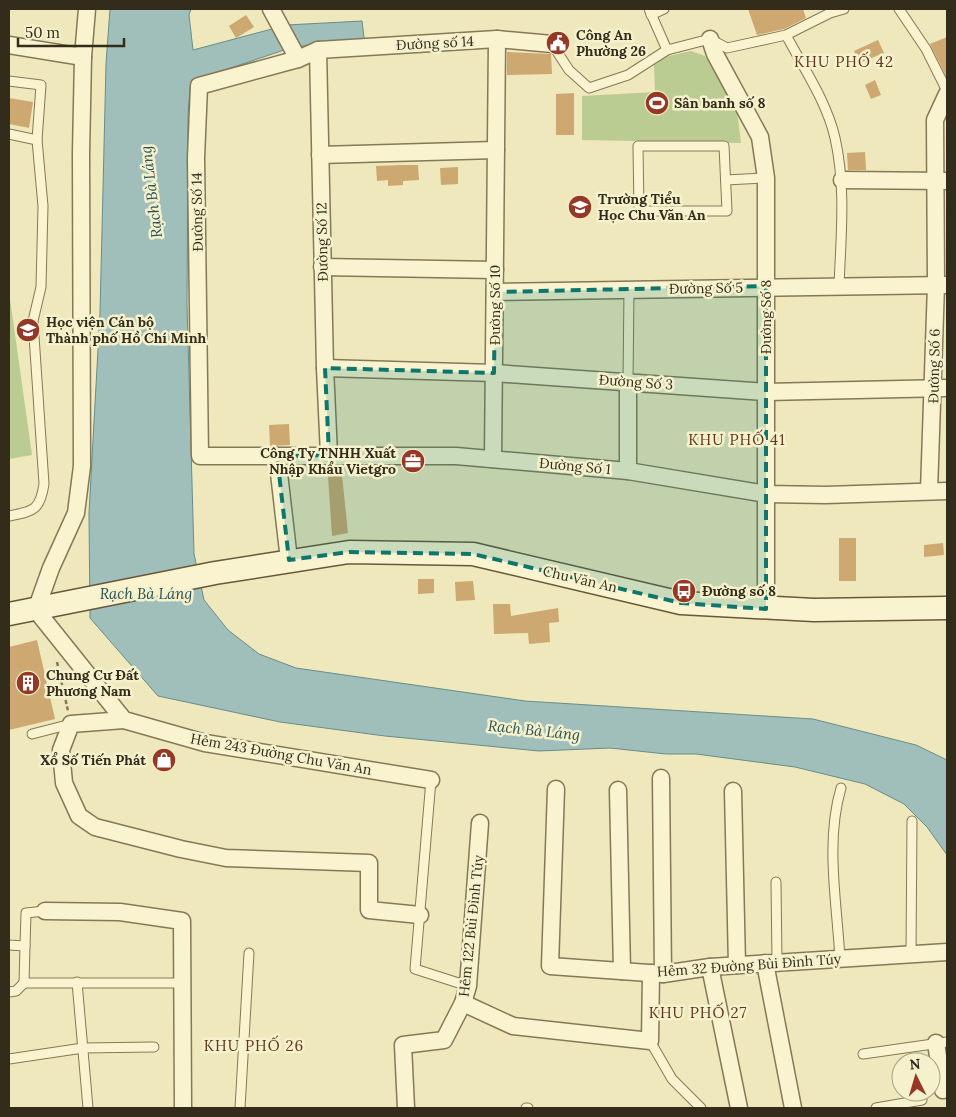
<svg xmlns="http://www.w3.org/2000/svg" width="956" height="1117" viewBox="0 0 956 1117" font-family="Lora,serif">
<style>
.green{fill:#bacc91}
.water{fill:#a0bfbb;stroke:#688c8a}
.building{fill:#cda871}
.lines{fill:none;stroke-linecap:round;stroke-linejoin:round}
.lane-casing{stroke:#857856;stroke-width:11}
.street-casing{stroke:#857856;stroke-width:19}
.secondary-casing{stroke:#675839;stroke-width:25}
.path{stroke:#857856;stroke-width:2.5;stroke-dasharray:4 2.5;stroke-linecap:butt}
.lane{stroke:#f9f4cf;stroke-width:9}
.street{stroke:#f9f4cf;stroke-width:16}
.secondary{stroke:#f9f4cf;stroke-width:22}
.marked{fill:#0f766e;fill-opacity:0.2;stroke:#0f766e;stroke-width:4;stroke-dasharray:10 6;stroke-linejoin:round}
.labels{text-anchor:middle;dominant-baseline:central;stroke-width:5;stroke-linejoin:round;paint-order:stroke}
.poi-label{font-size:14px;font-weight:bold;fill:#342c1b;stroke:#f5f1cc;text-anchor:start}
.street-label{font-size:14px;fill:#342c1b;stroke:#f5f1cc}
.neighbourhood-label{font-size:15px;letter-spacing:1px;fill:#61351a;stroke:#f5f1cc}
.water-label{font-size:15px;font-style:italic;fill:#2a5055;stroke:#f5f1cc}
</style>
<rect width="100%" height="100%" fill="#eee8bc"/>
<g class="green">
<path d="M691 51 705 56 737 111 741 143 582 140V96L655 92 654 64 659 58Z"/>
<path d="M9 292 32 455 9 459Z"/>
</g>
<path class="water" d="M110 9H191L189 15 193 50 287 25 362 21 365 46H296L195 80 190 87 188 116 187 305 194 554 204 600 228 630 259 654 296 668 525 701 813 719 916 745 947 760V855L927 827 904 804 865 784 795 767 696 754H666L610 748 539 751 385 736 280 722 158 696 90 618 89 513 100 313 106 64Z"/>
<g class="building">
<path d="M748 9H803L806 18 784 29 757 35Z"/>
<path d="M246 15 254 27 236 38 229 26Z"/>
<path d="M947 37V78L930 44Z"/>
<path d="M878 40 884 53 859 63 854 51Z"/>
<path d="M507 52 551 54 552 74 507 75Z"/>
<path d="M875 80 881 95 871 99 865 85Z"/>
<path d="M574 93V135H556V94Z"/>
<path d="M9 98 33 102 29 128 9 124Z"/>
<path d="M865 152 866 170H848L847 153Z"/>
<path d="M402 165H418L419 180 403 181V185L388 186V180L377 181 376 166Z"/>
<path d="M458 167V184L441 185 440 168Z"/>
<path d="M289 424 290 445 270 446 269 425Z"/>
<path d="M342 475 348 533 332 536 328 476Z"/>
<rect x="839" y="538" width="17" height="43"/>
<path d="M943 543 944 555 924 557V545Z"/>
<path d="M418 579H434V593L418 594Z"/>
<path d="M473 581 475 600 456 601 455 582Z"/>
<path d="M493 604H510L511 616 558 608 559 622 549 623 550 642 529 644 528 633 494 634Z"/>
<path d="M37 640 55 719 9 730V647Z"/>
</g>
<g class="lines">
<g class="lane-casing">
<g id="lane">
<path d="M649 9 667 50"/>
<path d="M899 9 926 49 947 91"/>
<path d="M651 15 664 9"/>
<path d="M786 35C803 67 827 102 835 138 846 186 841 236 839 286"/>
<path d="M552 44 569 70 589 88 628 75 667 50 710 39 727 48 786 35 830 13 844 9"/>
<path d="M9 81 41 85 37 140"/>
<path d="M9 134 37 140 43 206 41 287 33 321 44 484C40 511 33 511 9 516"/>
<path d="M638 146H724L727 211H639Z"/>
<path d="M726 180 766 178"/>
<path d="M628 382 629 289"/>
<path d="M32 734 71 724"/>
<path d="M431 780 415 969 468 986"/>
<path d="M776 882 777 962"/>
<path d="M9 945 25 946 24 983"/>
<path d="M25 946 26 913 45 911"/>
<path d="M911 954 912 821"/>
<path d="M840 959C837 903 825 842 841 788"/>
<path d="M77 982 88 1108"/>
<path d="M24 983H183"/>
<path d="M9 992 16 991 24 983"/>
<path d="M650 1041 672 1079 701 1108"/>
<path d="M863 1054 947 1042"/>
<path d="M9 1059 83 1048 154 1047"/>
<path d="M240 1108 249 953"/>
<path d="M526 1108H528"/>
<path d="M876 1108 922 1100"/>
</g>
</g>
<g class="street-casing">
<g id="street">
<path d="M87 9 83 57 81 153 82 466 76 513 51 568 36 610 124 720 205 743 431 780"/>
<path d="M271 9 298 59"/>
<path d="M710 39 715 54 760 137 766 178V609"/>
<path d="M9 45 83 57"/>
<path d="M318 50 497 39 552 44"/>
<path d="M320 155 496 150"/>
<path d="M842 180 947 181"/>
<path d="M322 267 495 270"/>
<path d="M495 292 947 285"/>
<path d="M325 368 494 373 766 392 947 388"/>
<path d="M329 455 325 368 318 50 298 59 199 86 196 158 200 456H456L628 471 766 494 826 495 947 491"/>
<path d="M277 456 289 560"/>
<path d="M493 459 497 39"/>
<path d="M628 471V382"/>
<path d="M929 491 936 285 935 120 947 94"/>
<path d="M124 720 71 724 61 750 64 783 79 816 95 827 181 849 226 858 369 863V910L420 915"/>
<path d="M661 778 663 974"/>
<path d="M556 789 550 966 663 974 710 967 947 952"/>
<path d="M618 790 622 971"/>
<path d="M733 791 737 965"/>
<path d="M45 911 120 912 182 921 183 1108"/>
<path d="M765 963 793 1108"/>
<path d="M710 967 739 1108"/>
<path d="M463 1003 513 1026 650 1041 651 973"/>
<path d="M936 1043 943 1090"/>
<path d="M406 1108 403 1045 444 1040 463 1003 468 986 480 823"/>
</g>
</g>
<g class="secondary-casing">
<path id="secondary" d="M9 614 215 573 349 552 473 554 681 603 814 610 947 608"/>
</g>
<path class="path" d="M57 662 68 711"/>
<use href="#lane" class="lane"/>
<use href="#street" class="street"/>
<use href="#secondary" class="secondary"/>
</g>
<path class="marked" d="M766 286V609L681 603 473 554 349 552 289 560 277 456 329 455 325 368 494 373 495 292Z"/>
<defs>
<g id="civic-disc" transform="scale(1.25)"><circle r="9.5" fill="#953825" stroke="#f5f1cc"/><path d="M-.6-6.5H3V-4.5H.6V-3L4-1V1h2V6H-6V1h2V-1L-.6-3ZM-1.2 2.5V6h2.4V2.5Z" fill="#fff"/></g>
<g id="stadium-disc" transform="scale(1.25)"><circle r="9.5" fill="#953825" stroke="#f5f1cc"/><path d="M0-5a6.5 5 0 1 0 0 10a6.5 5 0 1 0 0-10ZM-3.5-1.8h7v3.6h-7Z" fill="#fff"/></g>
<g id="school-disc" transform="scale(1.25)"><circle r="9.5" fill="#953825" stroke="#f5f1cc"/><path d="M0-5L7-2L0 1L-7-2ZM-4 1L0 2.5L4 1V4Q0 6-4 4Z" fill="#fff"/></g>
<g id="university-disc" transform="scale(1.25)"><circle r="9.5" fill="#953825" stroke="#f5f1cc"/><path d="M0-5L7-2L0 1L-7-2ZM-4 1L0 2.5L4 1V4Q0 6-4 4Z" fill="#fff"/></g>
<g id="office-disc" transform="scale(1.25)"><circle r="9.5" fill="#953825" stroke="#f5f1cc"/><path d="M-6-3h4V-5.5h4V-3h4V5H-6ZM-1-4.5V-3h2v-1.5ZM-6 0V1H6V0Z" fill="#fff"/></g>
<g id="bus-disc" transform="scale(1.25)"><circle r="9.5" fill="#953825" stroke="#f5f1cc"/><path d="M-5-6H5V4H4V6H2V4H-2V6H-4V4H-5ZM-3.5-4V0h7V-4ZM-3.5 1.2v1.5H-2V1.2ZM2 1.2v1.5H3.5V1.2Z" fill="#fff"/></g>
<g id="building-disc" transform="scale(1.25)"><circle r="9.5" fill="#953825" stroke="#f5f1cc"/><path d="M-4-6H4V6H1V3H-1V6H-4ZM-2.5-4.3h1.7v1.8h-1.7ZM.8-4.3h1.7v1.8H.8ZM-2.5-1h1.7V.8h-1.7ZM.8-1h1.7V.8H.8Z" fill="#fff"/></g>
<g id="shop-disc" transform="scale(1.25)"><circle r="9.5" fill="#953825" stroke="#f5f1cc"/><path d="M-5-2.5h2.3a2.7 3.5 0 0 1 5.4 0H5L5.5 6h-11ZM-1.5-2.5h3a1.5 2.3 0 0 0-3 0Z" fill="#fff"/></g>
</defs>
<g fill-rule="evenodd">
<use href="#civic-disc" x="558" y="43"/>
<use href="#stadium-disc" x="657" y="103"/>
<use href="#school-disc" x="580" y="207"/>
<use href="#university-disc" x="28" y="330"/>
<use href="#office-disc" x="413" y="461"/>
<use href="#bus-disc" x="684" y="591"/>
<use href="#building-disc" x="28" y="683"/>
<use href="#shop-disc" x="164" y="760"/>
</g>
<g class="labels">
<g class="poi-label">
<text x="576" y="35">Công An<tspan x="576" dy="16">Phường 26</tspan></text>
<text x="674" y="103">Sân banh số 8</text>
<text x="598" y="199">Trường Tiểu<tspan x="598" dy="16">Học Chu Văn An</tspan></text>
<text x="46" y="322">Học viện Cán bộ<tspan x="46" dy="16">Thành phố Hồ Chí Minh</tspan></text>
<text x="396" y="453" text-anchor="end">Công Ty TNHH Xuất<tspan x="396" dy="16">Nhập Khẩu Vietgro</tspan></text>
<text x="702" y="591">Đường số 8</text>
<text x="46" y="675">Chung Cư Đất<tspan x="46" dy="16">Phương Nam</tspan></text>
<text x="146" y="760" text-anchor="end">Xổ Số Tiến Phát</text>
</g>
<g class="street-label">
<text transform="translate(435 43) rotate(-3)">Đường số 14</text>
<text transform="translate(197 212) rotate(-91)">Đường Số 14</text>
<text transform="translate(322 242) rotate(-91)">Đường Số 12</text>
<text transform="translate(706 288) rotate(-1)">Đường Số 5</text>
<text transform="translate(495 305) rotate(-90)">Đường Số 10</text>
<text transform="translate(766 317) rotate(-90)">Đường Số 8</text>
<text transform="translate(934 366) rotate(-89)">Đường Số 6</text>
<text transform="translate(636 382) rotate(4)">Đường Số 3</text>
<text transform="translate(575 466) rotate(5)">Đường Số 1</text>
<text transform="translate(580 579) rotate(13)">Chu Văn An</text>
<text transform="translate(281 754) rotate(10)">Hẻm 243 Đường Chu Văn An</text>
<text transform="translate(471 926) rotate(-84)">Hẻm 122 Bùi Đình Túy</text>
<text transform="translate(749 965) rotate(-4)">Hẻm 32 Đường Bùi Đình Túy</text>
</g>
<g class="neighbourhood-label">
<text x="844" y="61">KHU PHỐ 42</text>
<text x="737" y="439">KHU PHỐ 41</text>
<text x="698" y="1012">KHU PHỐ 27</text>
<text x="254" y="1045">KHU PHỐ 26</text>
</g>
<g class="water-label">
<text transform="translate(151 192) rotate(-97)">Rạch Bà Láng</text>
<text x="146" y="593">Rạch Bà Láng</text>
<text transform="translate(534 730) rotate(6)">Rạch Bà Láng</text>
</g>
</g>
<rect width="956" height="1117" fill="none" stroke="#342c1b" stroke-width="20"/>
<g transform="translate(916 1077) rotate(355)"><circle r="24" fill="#f5f1cc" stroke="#a8a285"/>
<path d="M0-4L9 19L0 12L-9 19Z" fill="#953825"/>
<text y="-8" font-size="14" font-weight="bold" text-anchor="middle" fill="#342c1b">N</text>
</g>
<path d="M18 38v8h106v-8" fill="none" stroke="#342c1b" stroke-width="2.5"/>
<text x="25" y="38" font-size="15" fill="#342c1b" stroke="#f5f1cc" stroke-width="4" paint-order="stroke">50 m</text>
</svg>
